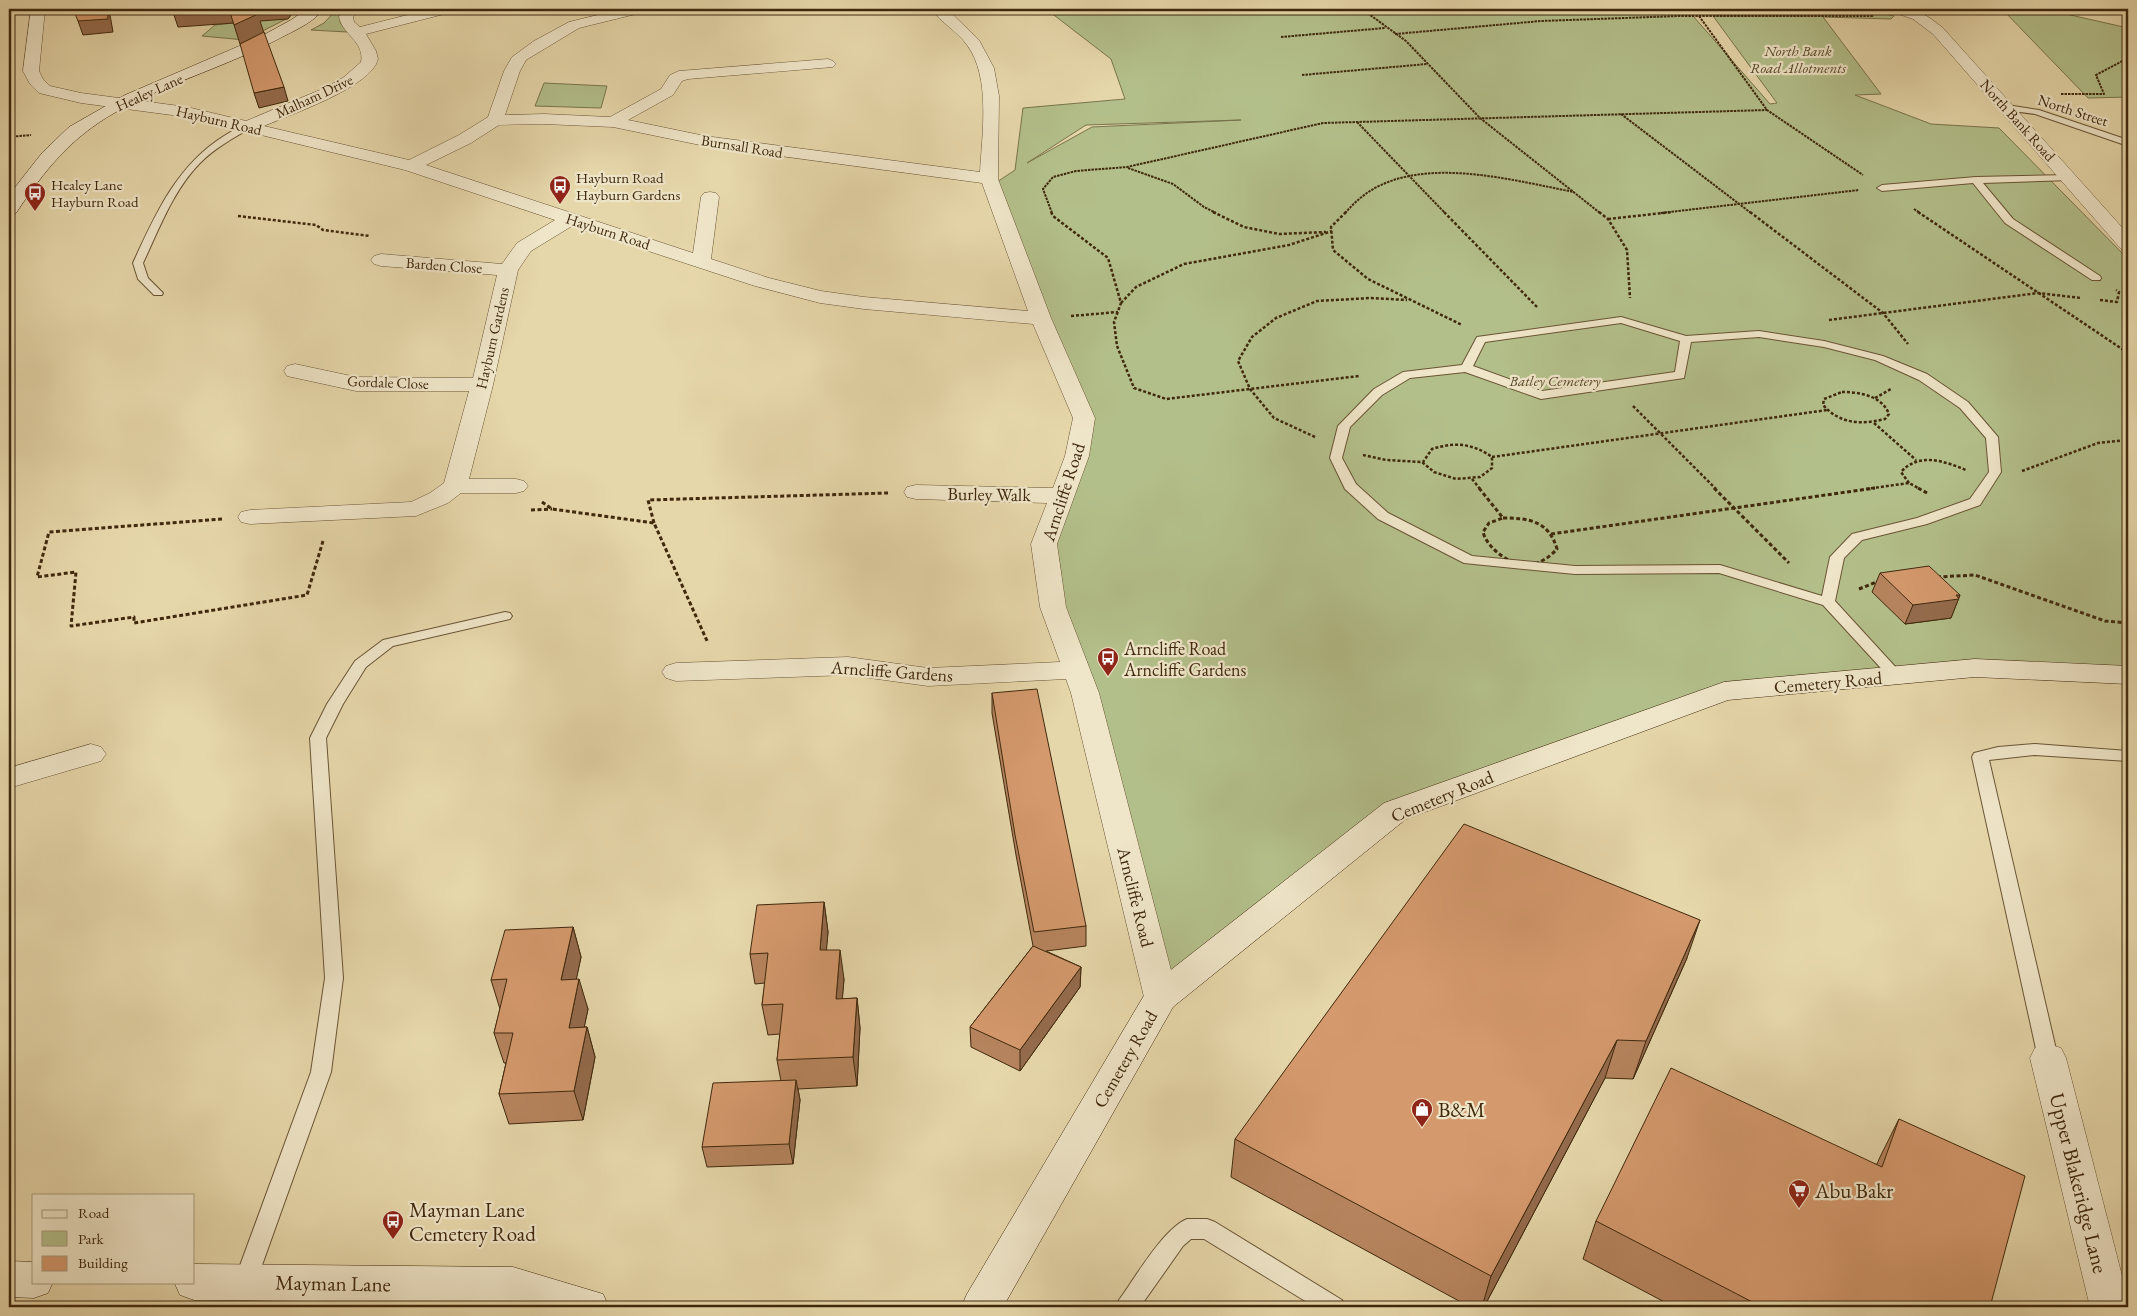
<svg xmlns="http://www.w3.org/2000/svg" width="2137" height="1316" viewBox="0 0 2137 1316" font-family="'EB Garamond',serif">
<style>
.green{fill:#b3bf8a;stroke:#79744b;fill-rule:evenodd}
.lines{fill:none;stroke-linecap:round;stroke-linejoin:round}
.lane-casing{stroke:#695434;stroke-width:2}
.street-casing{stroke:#695434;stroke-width:1}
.secondary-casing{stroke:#3f280c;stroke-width:1}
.path-far2{stroke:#3f280c;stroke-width:2;stroke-dasharray:2.5 1;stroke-linecap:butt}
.path-far1{stroke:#3f280c;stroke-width:2.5;stroke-dasharray:3 2;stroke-linecap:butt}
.path{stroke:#3f280c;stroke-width:3;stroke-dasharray:4 2.5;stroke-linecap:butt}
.lane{fill:#efe5c8;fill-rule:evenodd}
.street{fill:#efe5c8;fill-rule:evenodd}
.secondary{fill:#efe5c8;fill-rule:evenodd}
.wall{fill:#b6845e;stroke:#3f280c}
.shaded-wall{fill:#946b4c;stroke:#3f280c}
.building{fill:#d4996d;stroke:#3f280c}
.labels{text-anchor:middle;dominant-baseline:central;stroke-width:4.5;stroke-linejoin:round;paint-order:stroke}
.far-park-label{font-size:15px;font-style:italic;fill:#564625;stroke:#efe5c8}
.far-street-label{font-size:15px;fill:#3f280c;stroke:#efe5c8}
.far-poi-label{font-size:15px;fill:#3f280c;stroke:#efe5c8;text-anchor:start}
.street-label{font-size:18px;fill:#3f280c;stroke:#efe5c8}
.poi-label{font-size:18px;fill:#3f280c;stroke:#efe5c8;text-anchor:start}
.near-poi-label{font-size:21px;fill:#3f280c;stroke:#efe5c8;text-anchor:start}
.near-street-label{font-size:21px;fill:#3f280c;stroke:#efe5c8}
</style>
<rect width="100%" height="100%" fill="#e6d7aa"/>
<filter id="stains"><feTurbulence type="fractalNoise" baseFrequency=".004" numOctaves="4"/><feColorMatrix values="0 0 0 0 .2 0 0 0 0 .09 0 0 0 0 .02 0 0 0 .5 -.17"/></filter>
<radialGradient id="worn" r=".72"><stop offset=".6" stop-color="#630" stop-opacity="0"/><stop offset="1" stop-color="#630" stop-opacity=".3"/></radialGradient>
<g class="green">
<path d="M337 9H349L341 17 340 22 347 32 311 30 324 23Z"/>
<path d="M1046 9H1687L1770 104 1777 103 1713 16H1821L1807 9H1867L1894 16 1891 19 1823 17 1881 94 1855 95 1931 124 1999 128 2128 259V675L1975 668 1724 691 1395 811 1161 997 1044 544 1084 418 994 184 1015 170 1023 108 1125 99 1111 59ZM1241 120 1092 127 1027 163 1086 125Z"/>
<path d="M2002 9H2044L2128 28V97L2088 98Z"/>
<path d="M290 17 245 40 202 36 215 25Z"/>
<path d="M544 83 607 86 601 108 535 106Z"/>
</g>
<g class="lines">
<g class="lane-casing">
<g id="lane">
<path d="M2007 105 2039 110 2128 140V146L2035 114 2004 110V106Z"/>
<path d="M248 123 253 126 251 128C233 138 215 148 200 163 174 189 159 229 143 263L148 278 163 293 162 295H154L138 279 133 263C155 215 177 165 224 136 232 131 240 126 248 123Z"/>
<path d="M2069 175 2072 176V180L1983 183 2013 219 2100 276 2101 278 2100 280H2092L2005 223 1973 183 1882 191 1877 188 1882 185 1976 177Z"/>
<path d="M1621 317 1686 336 1759 331 1824 341 1883 356 1927 374 1968 402 1998 437 2001 472 1980 505 1927 524 1862 540 1844 558 1835 601 1900 672 1903 675 1900 678H1890L1823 605 1719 573 1575 574 1464 563 1378 519 1345 489 1330 458 1338 426 1374 389 1403 372 1462 365 1477 337ZM1621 323 1680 341 1675 372 1542 391 1473 366 1485 342ZM1759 337 1824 347 1875 360 1919 380 1960 408 1986 438 1989 472 1970 499 1917 518 1852 534 1830 557 1822 596 1720 565 1575 566 1472 556 1388 513 1356 484 1342 458 1350 427 1382 395 1410 378 1465 372 1541 399 1684 378 1691 342Z"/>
<path d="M505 612 510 613 512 616 510 619 393 646 366 667 343 704 326 738 343 978 331 1072 256 1282 253 1289 245 1292 237 1289 234 1282 311 1072 325 978 310 738 327 704 355 661 383 640Z"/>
<path d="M2035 744 2128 751V761L2035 755 1989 760 2058 1058 2055 1064 2048 1066 2041 1064 2038 1058 1972 757 1974 753 1998 747Z"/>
<path d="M1187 1219H1207L1215 1222 1342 1300 1345 1307H1315L1204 1239H1191L1183 1246 1140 1307H1116L1119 1300C1135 1278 1163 1229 1187 1219Z"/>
</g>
</g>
<g class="street-casing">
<g id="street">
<path d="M31 9H45L39 71 43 79 50 86 81 93 187 107 246 121 327 87 344 77 361 62C365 41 341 34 339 16L346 9H361L353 17 354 22 360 27 431 9H454L452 12 366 34 376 51 378 59C372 87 289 115 264 126L409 160 459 135 488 117 504 71 512 57 534 41 569 22 622 9H646L644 12 579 28 526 60 520 71 505 115 544 114 610 117 661 89 670 75 679 71 828 59 833 61 836 64 833 67 688 79 682 81 673 95 628 120 705 136 980 172C982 134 991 77 967 45 957 31 941 23 932 9H947L979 40 994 68 999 96 998 179 1051 318 1095 418 1089 456 1057 544 1066 607 1099 693 1178 997 1173 1007 1161 1010 1149 1007 1144 997 1071 693 1066 679 928 686 848 675 676 681 666 678 662 672 666 666 676 663 848 657 928 668 1060 662 1040 607 1031 544 1047 503 916 499 907 497 904 492 907 487 916 485 1053 488 1065 456 1073 418 1033 324 864 309 820 303 755 286 572 226 531 251 518 270 493 385 469 479H516L524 481 528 486 524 491 516 493H461L448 503 416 516 250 524 241 522 238 517 241 512 250 510 411 502 430 493 444 483 469 391H356L287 376 284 371 287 366 295 364 356 377 473 378 497 275 381 266 374 264 371 260 374 256 381 254 502 264 517 243 555 220 405 170 187 117 81 103 39 93 30 84 23 71ZM544 124 613 127 705 146 982 183 1028 311 864 297 821 291 769 278 711 259 719 197 716 193 710 192 704 193 701 197 693 253 426 165 471 143 499 125Z"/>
<path d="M1891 9C1916 7 1924 13 1943 28L2128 234V251L2121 249 1933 34 1913 19 1893 12Z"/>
<path d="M91 744 101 747 106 754 101 761 9 788V768Z"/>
<path d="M2048 1044 2061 1048 2066 1058 2128 1299V1307H2090L2030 1058 2035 1048Z"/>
</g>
</g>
<g class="secondary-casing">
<g id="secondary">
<path d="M307 9H323C315 21 298 29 286 35 232 65 171 81 116 112 70 138 45 170 16 213L9 214V195L42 153 69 127 125 95 258 38 291 20Z"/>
<path d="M1975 659 2128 666V684L1975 677 1728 700 1406 819 1173 1007 1003 1307H961L967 1294 1149 987 1384 803 1724 682Z"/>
<path d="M9 1261 34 1262V1282H53L48 1293 34 1298 9 1297Z"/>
<path d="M194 1264 513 1267 603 1294 609 1307H526L513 1303 194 1300 180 1295 174 1282H194Z"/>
</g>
</g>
<g class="path-far2">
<path d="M1362 9 1406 41 1480 118 1600 213"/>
<path d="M1699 16 1767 110 1863 175"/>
<path d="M1395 34 1541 21 1680 16H1874"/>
<path d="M1281 37 1385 28"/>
<path d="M1302 75 1427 64"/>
<path d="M2061 94H2104L2096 75 2128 58"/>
<path d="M1621 114 1751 213"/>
<path d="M1357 122 1445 213"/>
<path d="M9 137 31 135"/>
<path d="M1128 168 1173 184 1204 207 1216 213"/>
<path d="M1914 209 1920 213"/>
<path d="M1052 213 1043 189 1053 177 1076 171 1127 167 1323 123 1767 110"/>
<path d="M1345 213C1355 202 1367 191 1381 185 1437 159 1516 181 1574 192"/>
<path d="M1661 213 1859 190"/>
</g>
<g class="path-far1">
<path d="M1051 212 1053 216 1108 258 1121 303 1114 322 1117 346 1134 388 1166 399 1359 376"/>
<path d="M1213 212 1244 227 1279 234 1326 232"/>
<path d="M1346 212 1331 227 1333 250 1368 279 1462 325"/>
<path d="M1444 212 1537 307"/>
<path d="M1599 212 1608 219 1627 250 1630 298"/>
<path d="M1750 212 1883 313 1908 344"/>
<path d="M1918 212 2128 353"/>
<path d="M238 216 316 225 323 230 370 236"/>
<path d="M1608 219 1672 212"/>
<path d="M2100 300 2117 302 2119 292 2116 290"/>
<path d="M1121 303 1136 287 1184 264 1289 245 1332 231"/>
<path d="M1071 316 1118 312"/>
<path d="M1829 320 2038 293 2081 298"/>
<path d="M1842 392C1860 392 1882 396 1889 414L1885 419C1861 425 1840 424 1823 405L1824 399Z"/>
<path d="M1875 398 1891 389"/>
<path d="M1633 406 1716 489"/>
<path d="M1874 423 1916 460"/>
<path d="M1315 437 1274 418 1250 389 1238 361 1252 337 1276 318 1317 301 1371 298 1407 300"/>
<path d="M1363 455 1386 460 1422 462 1434 472 1456 479 1480 477 1492 468V457C1472 443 1455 442 1432 449L1423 462"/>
<path d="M1492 457 1827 410"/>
<path d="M2022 471 2098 443 2128 440"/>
<path d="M1472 479 1480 489"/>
<path d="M1909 483 1901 472C1919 452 1944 461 1966 470"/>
<path d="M1866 489 1909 483 1920 489"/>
</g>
<g class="path">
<path d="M1479 488 1503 518"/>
<path d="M1714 488 1789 563"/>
<path d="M1918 488 1927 493"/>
<path d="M542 502 552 509 654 523 708 643"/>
<path d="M531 510 552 509"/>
<path d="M1503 518C1529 518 1549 521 1557 549 1550 557 1537 566 1525 565 1509 564 1487 548 1483 532L1489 523Z"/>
<path d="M222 519 49 532 37 577 76 572 71 626 134 617V623L307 595 323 541"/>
<path d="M654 523 648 500 888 493"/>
<path d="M1551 534 1875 488"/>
<path d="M1937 577 1975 575 2105 621 2128 623"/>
<path d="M1859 589 1879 581"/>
</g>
<use href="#lane" class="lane"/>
<use href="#street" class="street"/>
<use href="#secondary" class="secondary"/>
</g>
<g class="wall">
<path d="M1880 573 1960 595 1951 618 1905 624 1872 592Z"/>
<path d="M992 693 1086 926V946L1046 951 1081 967 1080 987 1020 1071 971 1047 970 1027 1033 946 1016 855 992 713Z"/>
<path d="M824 902 828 932 826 950 844 979 842 999 857 998 860 1028 857 1086 798 1089 800 1100 793 1164 707 1167 702 1147 781 1081 777 1060 780 1034 768 1035 762 1005 765 983 755 984 750 954Z"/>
<path d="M573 927 581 957 576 979 588 1009 584 1027H587L595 1057 583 1120 509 1124 499 1094 506 1063H504L494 1033 500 1009 491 980Z"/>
<path d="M1687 958 1633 1079 1605 1078 1484 1307H1470L1231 1177 1235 1139Z"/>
<path d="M1899 1119 1990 1307H1674L1583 1259 1596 1221 1877 1164 1880 1157Z"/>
</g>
<g class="shaded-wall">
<path d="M107 9H109L113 32 83 35 78 21Z"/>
<path d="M172 9H229L234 23 178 27Z"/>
<path d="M256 9H296L288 19 260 21 264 33 240 44 234 25Z"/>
<path d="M284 87 288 101 259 108 254 93Z"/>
<path d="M1956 595H1960L1951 618 1905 624 1913 605Z"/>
<path d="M824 902 828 932 824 980 820 950Z"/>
<path d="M1700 920 1687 958 1633 1079 1646 1041Z"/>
<path d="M573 927 581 957 570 1010 561 980Z"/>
<path d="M840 950 844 979 840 1029 836 999Z"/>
<path d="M1081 967 1080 987 1020 1071V1050Z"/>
<path d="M579 979 588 1009 578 1058 569 1028Z"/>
<path d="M857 998 860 1028 857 1086 853 1057Z"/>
<path d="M587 1027 595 1057 583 1120 574 1091Z"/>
<path d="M1617 1040 1605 1078 1484 1307H1482L1491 1276Z"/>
<path d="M796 1080 800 1100 793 1164 789 1144Z"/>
</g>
<g class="building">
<path d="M73 9H107L108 19 78 21Z"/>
<path d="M229 9H256L258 14 234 25Z"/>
<path d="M264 32 284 87 254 93 240 44Z"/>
<path d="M1929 566 1960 595H1956L1959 599 1913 605 1880 573Z"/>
<path d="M1037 689 1086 926 1034 932 1015 835 992 693Z"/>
<path d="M1464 824 1700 920 1646 1041 1617 1040 1491 1276 1235 1139Z"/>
<path d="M824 902 820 950H840L836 999 857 998 853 1057 777 1060 783 1004 762 1005 768 953 750 954 757 905Z"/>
<path d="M573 927 561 980 579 979 569 1028 587 1027 574 1091 499 1094 513 1033H494L507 979 491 980 505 930Z"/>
<path d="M1033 946 1081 967 1020 1050 970 1027Z"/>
<path d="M1671 1068 1882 1167 1899 1119 2025 1176 1990 1307H1762L1596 1221Z"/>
<path d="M796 1080 789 1144 702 1147 713 1083Z"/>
</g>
<defs>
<g id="bus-pin" transform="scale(1.125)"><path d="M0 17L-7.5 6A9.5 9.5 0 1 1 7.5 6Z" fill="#8f2418" stroke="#efe5c8"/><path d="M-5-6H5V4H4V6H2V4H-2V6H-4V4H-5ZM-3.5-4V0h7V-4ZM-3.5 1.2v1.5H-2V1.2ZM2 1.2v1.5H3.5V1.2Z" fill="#fff"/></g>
<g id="shop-pin" transform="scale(1.125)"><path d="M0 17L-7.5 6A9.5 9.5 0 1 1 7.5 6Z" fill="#8f2418" stroke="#efe5c8"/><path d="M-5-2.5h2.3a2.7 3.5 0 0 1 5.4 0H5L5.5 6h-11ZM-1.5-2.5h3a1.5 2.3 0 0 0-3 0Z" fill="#fff"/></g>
<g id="supermarket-pin" transform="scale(1.125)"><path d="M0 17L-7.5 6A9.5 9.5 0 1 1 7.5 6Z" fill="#8f2418" stroke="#efe5c8"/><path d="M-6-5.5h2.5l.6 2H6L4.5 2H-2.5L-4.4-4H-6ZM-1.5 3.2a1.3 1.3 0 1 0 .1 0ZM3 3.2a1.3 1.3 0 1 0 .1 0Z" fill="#fff"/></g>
</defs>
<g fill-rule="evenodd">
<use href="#bus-pin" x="560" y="186"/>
<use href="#bus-pin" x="35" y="193"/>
<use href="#bus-pin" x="1108" y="658"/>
<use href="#shop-pin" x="1422" y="1109"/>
<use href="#supermarket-pin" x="1799" y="1190"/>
<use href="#bus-pin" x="393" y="1221"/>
</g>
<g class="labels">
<g class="far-park-label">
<text x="1798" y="50">North Bank<tspan x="1798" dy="17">Road Allotments</tspan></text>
<text x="1555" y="380">Batley Cemetery</text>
</g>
<g class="far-street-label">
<text transform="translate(149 92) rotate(-24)">Healey Lane</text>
<text transform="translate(314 96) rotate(-25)">Malham Drive</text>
<text transform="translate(2073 110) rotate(18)">North Street</text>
<text transform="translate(219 120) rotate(13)">Hayburn Road</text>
<text transform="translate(2018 120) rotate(48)">North Bank Road</text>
<text transform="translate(742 146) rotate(9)">Burnsall Road</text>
<text transform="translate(608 231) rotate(18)">Hayburn Road</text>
<text transform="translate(444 265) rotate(4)">Barden Close</text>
<text transform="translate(492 338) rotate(-77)">Hayburn Gardens</text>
<text transform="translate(388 382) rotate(2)">Gordale Close</text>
</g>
<g class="far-poi-label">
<text x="576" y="177">Hayburn Road<tspan x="576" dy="17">Hayburn Gardens</tspan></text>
<text x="51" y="184">Healey Lane<tspan x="51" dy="17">Hayburn Road</tspan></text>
</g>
<g class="street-label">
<text transform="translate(1063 492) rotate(-72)">Arncliffe Road</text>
<text transform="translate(989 494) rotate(1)">Burley Walk</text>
<text transform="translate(892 671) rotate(4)">Arncliffe Gardens</text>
<text transform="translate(1828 682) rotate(-5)">Cemetery Road</text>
<text transform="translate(1442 796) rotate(-22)">Cemetery Road</text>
<text transform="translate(1136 897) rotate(76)">Arncliffe Road</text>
<text transform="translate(1125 1059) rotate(-60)">Cemetery Road</text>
</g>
<g class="poi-label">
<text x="1124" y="648">Arncliffe Road<tspan x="1124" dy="21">Arncliffe Gardens</tspan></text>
</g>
<g class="near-poi-label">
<text x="1438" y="1109">B&amp;M</text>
<text x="1815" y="1190">Abu Bakr</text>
<text x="409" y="1209">Mayman Lane<tspan x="409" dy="24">Cemetery Road</tspan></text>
</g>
<g class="near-street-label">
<text transform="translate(2079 1183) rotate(76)">Upper Blakeridge Lane</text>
<text transform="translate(333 1283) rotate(1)">Mayman Lane</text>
</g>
</g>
<rect width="2137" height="1316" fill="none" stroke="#e6d7aa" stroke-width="30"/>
<rect x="10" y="10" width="2117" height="1296" fill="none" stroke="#3f280c" stroke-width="2.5"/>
<rect x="15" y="15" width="2107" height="1286" fill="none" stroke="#3f280c"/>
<rect x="32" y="1194" width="162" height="90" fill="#efe5c8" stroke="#a9997d"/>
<rect x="42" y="1210" width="25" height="8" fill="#efe5c8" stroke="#a9997d"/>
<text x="78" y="1218" font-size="15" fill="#3f280c">Road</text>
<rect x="42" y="1231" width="25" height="15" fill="#b3bf8a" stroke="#a9997d"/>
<text x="78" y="1244" font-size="15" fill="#3f280c">Park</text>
<rect x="42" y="1256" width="25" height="15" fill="#d4996d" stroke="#a9997d"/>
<text x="78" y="1268" font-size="15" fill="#3f280c">Building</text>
<rect width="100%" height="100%" filter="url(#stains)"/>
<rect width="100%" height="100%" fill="url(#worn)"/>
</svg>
